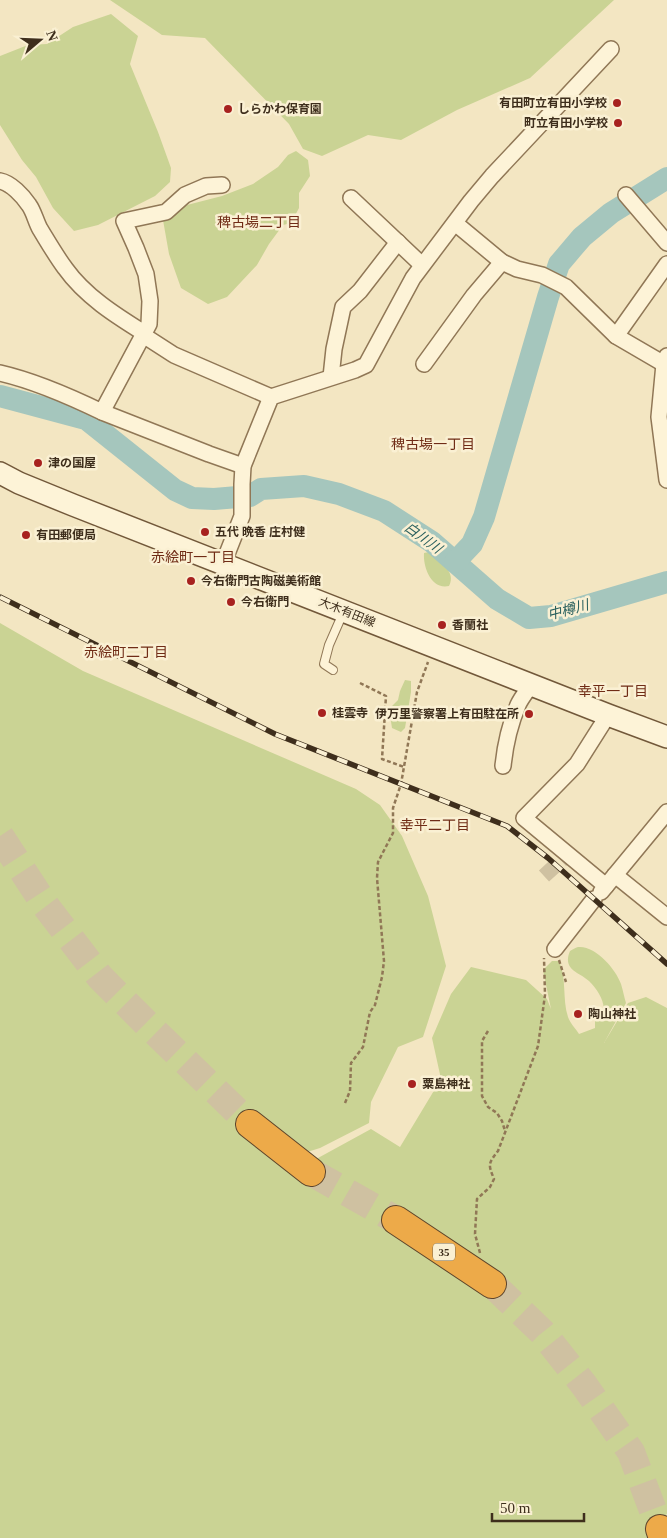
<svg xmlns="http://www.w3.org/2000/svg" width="667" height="1538" viewBox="0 0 667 1538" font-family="'Times New Roman','Noto Sans JP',serif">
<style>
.green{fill:#cad394}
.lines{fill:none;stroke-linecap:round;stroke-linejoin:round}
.river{stroke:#a5c6bd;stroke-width:22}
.street-tunnel{stroke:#cfc1a1;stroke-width:15;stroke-dasharray:15 8;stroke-linecap:butt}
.highway-tunnel{stroke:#cfc1a1;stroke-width:28;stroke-dasharray:28 14;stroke-linecap:butt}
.lane-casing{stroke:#907756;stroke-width:10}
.street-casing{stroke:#907756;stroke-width:18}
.secondary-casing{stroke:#72583a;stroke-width:24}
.highway-casing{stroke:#5d442b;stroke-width:30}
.path{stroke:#907756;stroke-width:2.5;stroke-dasharray:4 2.5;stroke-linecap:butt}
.lane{stroke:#fdf3d7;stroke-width:8}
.street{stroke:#fdf3d7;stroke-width:15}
.secondary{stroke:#fdf3d7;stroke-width:21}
.highway{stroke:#edaa49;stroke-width:28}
.rail-casing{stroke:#3e2e1c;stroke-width:5.5}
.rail{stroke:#faf0d3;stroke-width:4;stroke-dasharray:11;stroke-linecap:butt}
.poi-dot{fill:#a7221f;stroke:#faf0d3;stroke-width:2}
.labels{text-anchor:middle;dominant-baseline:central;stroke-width:5;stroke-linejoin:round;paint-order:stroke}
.shield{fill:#faf0d3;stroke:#766853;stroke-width:1}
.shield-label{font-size:11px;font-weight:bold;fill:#3e2e1c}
.poi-label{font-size:12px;font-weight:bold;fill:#3e2e1c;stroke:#faf0d3;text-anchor:start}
.street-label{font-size:12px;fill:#3e2e1c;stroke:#faf0d3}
.neighbourhood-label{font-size:14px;fill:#702c16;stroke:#faf0d3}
.water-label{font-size:14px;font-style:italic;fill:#2a605e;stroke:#faf0d3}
</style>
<rect width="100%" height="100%" fill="#f3e6c2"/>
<g class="green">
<path d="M110 0H614L530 78 457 110 401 140 368 135 322 156 303 149 289 124 205 38 162 35Z"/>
<path d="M111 14 138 36 130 64 158 132 171 168 170 182 155 196 98 225 74 231 53 208 36 177 22 160 0 125V56L28 45 47 44 73 27Z"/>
<path d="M296 151 308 160 310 176 299 193V208L291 223 283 225 269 244 257 265 227 297 208 304 181 288 169 254 163 220 187 205 222 196 253 184 278 167 288 155Z"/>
<path d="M429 552C439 560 457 572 449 586 431 590 423 567 424 553Z"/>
<path d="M0 623 83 671 356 789 380 805 402 836 428 896 446 966 423 1037 398 1047 371 1102 369 1123 320 1148 304 1153 271 1126 256 1111 241 1134 313 1164 318 1158 371 1129 400 1147 441 1079 432 1038 451 994 471 967 526 980 547 999 551 1009 543 970 552 961H559C567 979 562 999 568 1017 570 1023 576 1029 579 1034L595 1028V1021L604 1009C603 998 597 989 589 981 579 972 562 970 570 951 573 949 575 948 578 947 595 945 616 969 621 984 623 990 624 997 626 1003L604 1043 628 1003 646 997 667 1008V1514L650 1527 653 1538H0Z"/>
<path d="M405 680 411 681V692L405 728 401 732 392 728 390 715 392 706 398 700 400 691Z"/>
</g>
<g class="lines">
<g class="river">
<path d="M0 396 86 419 175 490 192 498 214 499 250 496 261 489 304 486 339 494 384 511 432 542 497 599 529 618 551 616 667 582"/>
<path d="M455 562 472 544 484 517 548 297 559 264 582 237 611 213 667 178"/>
</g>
<path class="street-tunnel" d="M544 876 567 855"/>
<g class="highway-tunnel">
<path d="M0 836 45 905 100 977 148 1025 250 1124"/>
<path d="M311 1172 396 1220"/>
<path d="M492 1284 542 1332 584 1385 631 1452 660 1529"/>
</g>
<g class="lane-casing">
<path id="lane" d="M333 670 324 664 329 645 343 613"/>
</g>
<g class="street-casing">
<g id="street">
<path d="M0 181C11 183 23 196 29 205 34 212 36 222 40 229 48 242 56 256 65 268 85 296 115 315 144 333"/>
<path d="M626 195 667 243"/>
<path d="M351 198 422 265"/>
<path d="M455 223 502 262 517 269 542 275 566 287 616 336 664 364"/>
<path d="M143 335 174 355 271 397"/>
<path d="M616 336 667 264"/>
<path d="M667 356 664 364 659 417 667 480"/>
<path d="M424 364 474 295 502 262"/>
<path d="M0 373C35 381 69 396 102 412L149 324 150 301 146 274 136 248 124 221 166 212 185 195 206 186 222 185"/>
<path d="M331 377 334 349 343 307 360 291 398 242"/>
<path d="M102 412 209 454 243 466"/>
<path d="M223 564 242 516V484L243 466 271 397 355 370 366 365 413 278 471 201 492 176 611 49"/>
<path d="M503 766C505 746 510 724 518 705 521 698 527 691 531 685"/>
<path d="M615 875 667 917"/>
<path d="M606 886 524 818 577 764 608 715"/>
<path d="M601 892 667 812"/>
<path d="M555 949 594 899"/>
</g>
</g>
<g class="secondary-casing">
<path id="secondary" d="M0 473 19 483 73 505 608 715 667 737"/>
</g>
<g class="highway-casing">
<g id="highway">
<path d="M250 1124 311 1172"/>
<path d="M396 1220 492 1284"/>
<path d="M660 1529 663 1538"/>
</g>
</g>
<g class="path">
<path d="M360 683 386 696 382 759 404 767"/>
<path d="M559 960 566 982"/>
<path d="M488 1031 482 1041V1096L488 1107 497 1113 502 1121 505 1131"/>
<path d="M345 1103 350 1091 351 1063 363 1047 370 1012 375 1005 382 977 384 961 377 878 378 862 393 833V808L401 784 417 692 428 662"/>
<path d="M480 1253 475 1234 477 1199 490 1187 494 1179C488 1164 488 1164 498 1151L538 1046 545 995 544 958"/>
</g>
<use href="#lane" class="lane"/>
<use href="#street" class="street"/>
<use href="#secondary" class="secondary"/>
<use href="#highway" class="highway"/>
<g class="rail-casing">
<path id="rail" d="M0 597 275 734 507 826 548 858 667 964"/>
</g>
<use href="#rail" class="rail"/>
</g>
<g class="poi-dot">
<circle cx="617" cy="103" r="5"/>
<circle cx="228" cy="109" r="5"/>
<circle cx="618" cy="123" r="5"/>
<circle cx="38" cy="463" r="5"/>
<circle cx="205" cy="532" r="5"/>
<circle cx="26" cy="535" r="5"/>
<circle cx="191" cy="581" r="5"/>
<circle cx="231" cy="602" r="5"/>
<circle cx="442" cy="625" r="5"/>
<circle cx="322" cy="713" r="5"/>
<circle cx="529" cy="714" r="5"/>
<circle cx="578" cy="1014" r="5"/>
<circle cx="412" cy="1084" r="5"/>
</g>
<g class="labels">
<rect class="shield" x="433" y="1243.5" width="22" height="17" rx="4"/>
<g class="shield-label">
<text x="444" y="1252">35</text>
</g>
<g class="poi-label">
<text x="607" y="103" text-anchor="end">有田町立有田小学校</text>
<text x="238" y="109">しらかわ保育園</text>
<text x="608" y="123" text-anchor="end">町立有田小学校</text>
<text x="48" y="463">津の国屋</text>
<text x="215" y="532">五代 晩香 庄村健</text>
<text x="36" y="535">有田郵便局</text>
<text x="201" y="581">今右衛門古陶磁美術館</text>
<text x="241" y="602">今右衛門</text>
<text x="452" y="625">香蘭社</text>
<text x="332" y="713">桂雲寺</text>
<text x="519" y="714" text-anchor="end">伊万里警察署上有田駐在所</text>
<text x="588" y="1014">陶山神社</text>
<text x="422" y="1084">粟島神社</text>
</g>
<g class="street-label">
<text transform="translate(347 612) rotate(22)">大木有田線</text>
</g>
<g class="neighbourhood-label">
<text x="259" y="222">稗古場二丁目</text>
<text x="433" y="444">稗古場一丁目</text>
<text x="193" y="557">赤絵町一丁目</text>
<text x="126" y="652">赤絵町二丁目</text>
<text x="613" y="691">幸平一丁目</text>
<text x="435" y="825">幸平二丁目</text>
</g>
<g class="water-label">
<text transform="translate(423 538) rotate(36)">白川川</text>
<text transform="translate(568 610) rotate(-15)">中樽川</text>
</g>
</g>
<g transform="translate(40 40) rotate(71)" stroke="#faf0d3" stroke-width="4" paint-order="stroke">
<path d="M0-4L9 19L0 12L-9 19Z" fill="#3e2e1c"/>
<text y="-8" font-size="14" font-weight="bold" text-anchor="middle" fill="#3e2e1c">N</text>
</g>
<path d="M492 1513v8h92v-8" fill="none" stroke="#3e2e1c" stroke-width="2.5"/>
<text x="500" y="1513" font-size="15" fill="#3e2e1c" stroke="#faf0d3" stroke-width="4" paint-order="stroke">50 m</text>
</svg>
